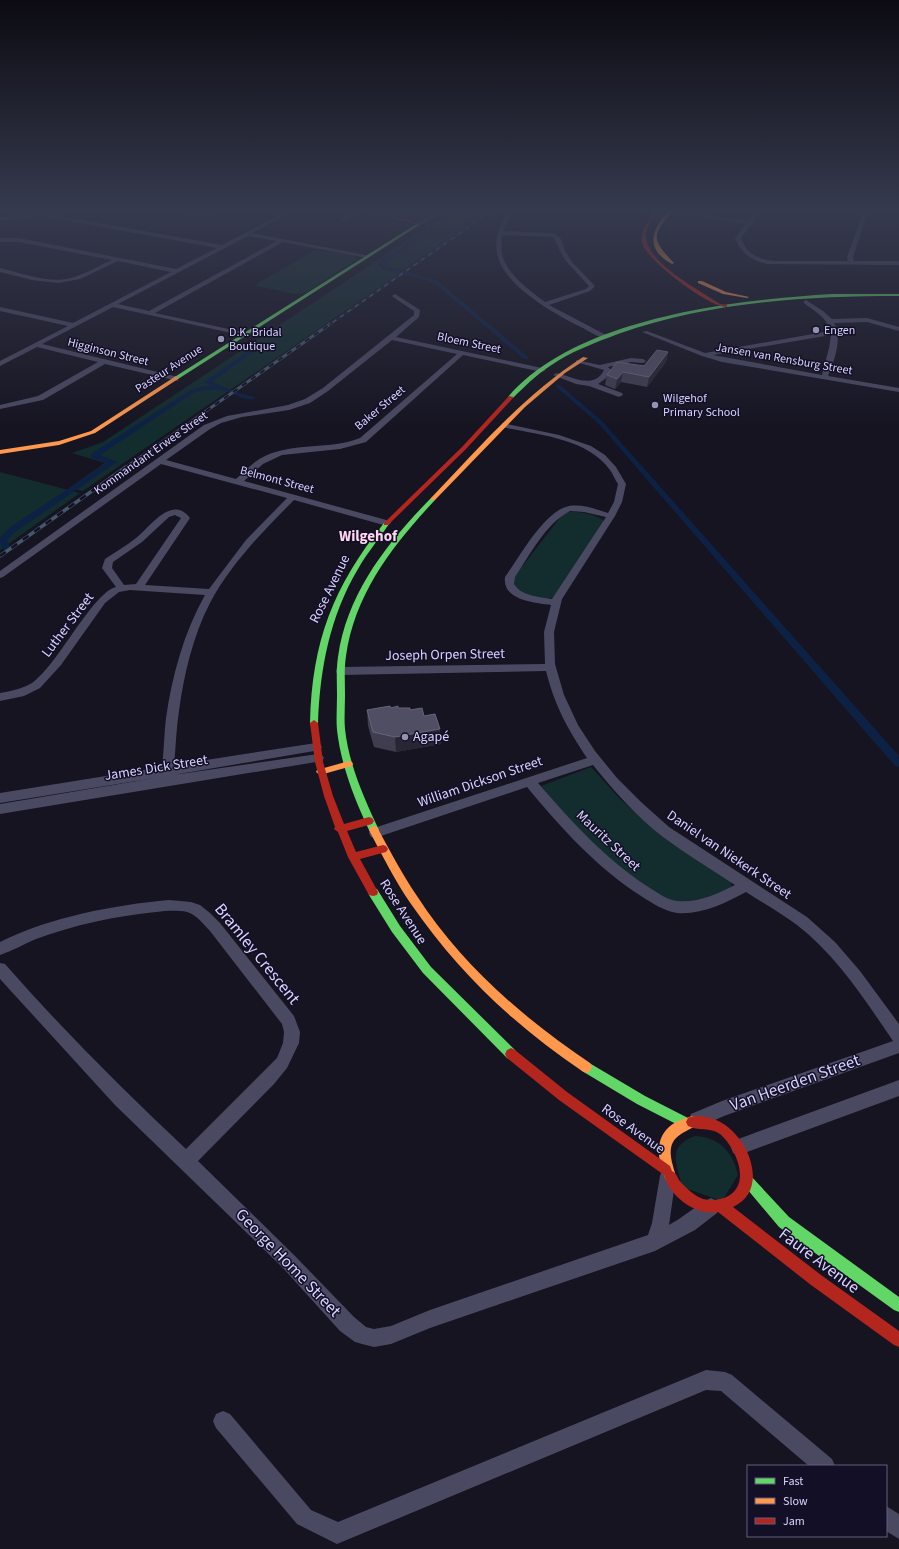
<svg xmlns="http://www.w3.org/2000/svg" width="899" height="1549" viewBox="0 0 899 1549" font-family="'Source Sans 3',sans-serif">
<style>
.green{fill:#132c2d}
.lines{fill:none;stroke-linecap:round;stroke-linejoin:round}
.canal{fill:#0d2144;fill-rule:evenodd}
.street{fill:#4a4962;fill-rule:evenodd}
.fast{fill:#63d668;fill-rule:evenodd}
.slow{fill:#ff974d;fill-rule:evenodd}
.jam{fill:#b3261e;fill-rule:evenodd}
.rail-far2-casing{stroke:#43596b;stroke-width:2}
.rail-far1-casing{stroke:#43596b;stroke-width:3}
.rail-casing{stroke:#43596b;stroke-width:3.5}
.rail-far2{stroke:#130f26;stroke-width:1.5;stroke-dasharray:4.5;stroke-linecap:butt}
.rail-far1{stroke:#130f26;stroke-width:2;stroke-dasharray:5.5;stroke-linecap:butt}
.rail{stroke:#130f26;stroke-width:2.5;stroke-dasharray:7;stroke-linecap:butt}
.wall{fill:#403d50}
.shaded-wall{fill:#282635}
.building{fill:#504e63;stroke:#66637b}
.poi-dot{fill:#9591b1;stroke:#130f26;stroke-width:1.5}
.labels{text-anchor:middle;dominant-baseline:central;stroke-width:3;stroke-linejoin:round;paint-order:stroke}
.far-poi-label{font-size:12px;fill:#d9d4ff;stroke:#130f26;text-anchor:start}
.far-street-label{font-size:12px;fill:#d9d4ff;stroke:#130f26}
.street-label{font-size:14px;fill:#d9d4ff;stroke:#130f26}
.poi-label{font-size:14px;fill:#d9d4ff;stroke:#130f26;text-anchor:start}
.far-district-label{font-size:15px;font-weight:bold;fill:#ffd6f0;stroke:#130f26}
.near-street-label{font-size:17px;fill:#d9d4ff;stroke:#130f26}
</style>
<rect width="100%" height="100%" fill="#161421"/>
<g class="green">
<path d="M393 212H441L425 220Z"/>
<path d="M456 212H487L403 270 388 267 387 262 432 231 433 228 430 224 446 218Z"/>
<path d="M426 228 420 235 380 262 379 265C383 271 393 271 400 273L83 491 69 488 105 463 72 453 103 442Z"/>
<path d="M318 250 353 255 357 257 356 260 306 293 295 294 257 286 258 283 312 252Z"/>
<path d="M0 472 80 493 0 550Z"/>
<path d="M568 512C579 511 594 514 603 520V523L555 597C544 601 520 597 513 588 512 586 512 583 511 581L562 515Z"/>
<path d="M591 767 621 800 652 827 730 880 732 886 725 893 678 905 630 879 580 833 541 786Z"/>
<path d="M695 1136C719 1137 733 1152 738 1175L722 1201 682 1187C677 1163 666 1147 695 1136Z"/>
</g>
<g class="lines">
<g class="canal">
<path d="M383 212H391L427 221 430 225 431 231 386 263V264C402 274 421 273 438 281L528 357V359H524L434 283C417 276 397 276 381 266V261L426 230V225L423 223Z"/>
<path d="M257 345 262 346 212 382 239 393 255 397V399C245 401 234 394 225 391 215 388 203 390 193 393L100 455 117 462 15 532 7 540 11 549 10 551H4L0 543V538L9 528 107 463 91 458V454L189 391 204 386H212L204 382Z"/>
<path d="M556 385H560L602 421 899 756V767L895 766 598 423 556 387Z"/>
</g>
<g class="street">
<path d="M26 212H38L222 245 285 212H291L252 233 370 256 367 258 283 242 155 313 247 333V335L245 336 113 307 42 344 178 377V381L105 364 43 400 0 409V405L38 396 98 362 37 347 0 366V361L68 326 0 311V307L73 323 171 272 118 261 80 279 58 283 32 280 0 272V268C22 273 49 284 71 278 86 274 98 266 112 260L19 242H0V238H19L176 269 217 248 37 215 26 219 0 221V217L31 214ZM248 236 277 241 149 311 118 304Z"/>
<path d="M181 212 200 213 215 212 200 217Z"/>
<path d="M351 212H357L345 221H341V219Z"/>
<path d="M438 212H444L421 225 416 224Z"/>
<path d="M507 212H512L503 231 554 233 561 239 565 251 572 262 595 286 590 291 549 305 608 336V338C601 339 590 332 583 328 556 315 502 285 497 253 494 237 500 226 507 212ZM502 235 553 237 565 260 589 286 586 289 545 302C529 290 507 275 502 254 501 248 502 241 502 235Z"/>
<path d="M670 212H685L748 221 754 212H759L752 222 753 224 751 225 741 238C746 253 758 259 773 261H848L847 257 863 212H868L853 257 854 261H899V265L767 264C752 260 741 254 735 238L746 224Z"/>
<path d="M395 294 420 310 419 317 396 337 542 368 546 370 542 372 463 355 366 442 340 449 282 455 263 464 244 481 390 521 391 523 387 526 294 500C263 531 230 565 210 603 193 636 184 674 179 711 176 729 176 747 174 765L316 743 320 744 322 747 320 750 173 775 318 754 322 755 324 758 322 761 0 814V804L161 777 0 803V793L162 767C164 751 164 734 166 718 172 676 184 632 205 595L130 590 119 592 105 603 61 665 40 688 24 696 0 701V693C11 691 22 689 32 683 58 665 92 593 116 587L102 568 105 559C115 552 126 546 136 538 150 527 172 494 190 518L145 585 209 589 246 540 287 498 161 464 3 577 0 578V571L204 425 227 416 288 405 305 399 323 388 414 315V311L393 297 392 296ZM392 340 457 354 360 438C330 450 295 442 265 456 254 461 245 471 236 479L166 460 210 429 221 423 242 417 289 410 310 403 328 391ZM175 515 181 518 136 584 124 585 112 568 113 562 142 542 169 517Z"/>
<path d="M806 300 823 311 832 319 867 318 899 327V331L867 322 834 323C843 338 834 361 828 376L899 388V392L722 362 702 356 642 332 647 331 705 353 830 331C827 317 814 311 804 303V301ZM831 335 829 348 822 375 713 355Z"/>
<path d="M631 358 643 359 646 361 643 363 631 362 608 367 612 371 605 379 598 384 622 393 623 395 619 397 589 386 576 384 553 375 557 373C573 377 594 390 604 370L576 362V360L600 365Z"/>
<path d="M502 423 559 435 591 446 605 455 616 467 626 484 622 502 615 516 562 599 554 632 555 664 564 695 578 725 595 751 617 778 641 802 669 827 807 917 835 942 860 971 899 1024V1053L724 1116 697 1128 691 1126 689 1120 691 1114 722 1101 893 1041C865 1000 837 956 797 925 781 913 763 903 746 892 726 903 701 915 677 913 664 911 652 903 641 896 596 867 561 828 527 787L375 838 371 837 369 833 371 829 587 758C567 728 555 706 546 671L341 675 337 674 336 671 337 668 341 667 545 664 544 632 551 605C534 603 502 600 505 577 519 558 544 511 569 506 582 504 596 509 608 513L614 502 618 484C615 480 613 474 610 470 587 438 538 435 502 427ZM570 511 584 512 606 517 552 599C540 597 521 596 514 584L515 577C530 555 545 524 570 511ZM593 765C614 791 637 817 663 837 686 854 711 869 735 885 717 894 698 903 677 901 667 900 658 893 650 888 606 860 572 822 538 783Z"/>
<path d="M169 900 191 902 200 905 210 913 220 923 294 1016 300 1032 299 1043 287 1068 274 1084 198 1161 295 1256 354 1317 366 1327 374 1329 391 1326 430 1310 648 1235 652 1223 660 1176 662 1170 668 1168 674 1170 676 1176 669 1225C684 1217 696 1205 711 1198L717 1201 720 1207 717 1213 695 1230 655 1251 430 1328 391 1344 374 1347 362 1344 355 1342 340 1331 283 1268 115 1105 0 979V963L5 964C62 1029 123 1090 186 1149L277 1058 283 1043 284 1032 282 1024 210 931C204 925 196 914 187 912 177 910 166 911 156 912 116 916 74 925 36 939 24 944 12 951 0 955V942C50 917 114 905 169 900Z"/>
<path d="M899 1080V1096L739 1155 733 1153 731 1147 733 1141Z"/>
<path d="M706 1370 725 1372 732 1375 832 1459 835 1466H809L721 1391 706 1390 337 1544 297 1524 216 1428 213 1421 216 1414 223 1411 230 1414 311 1510 338 1522Z"/>
<path d="M886 1506 899 1514V1539L886 1531Z"/>
</g>
<g class="fast">
<path d="M418 223 421 224 178 379 173 378Z"/>
<path d="M832 294H899V296C804 296 708 302 618 334 594 343 570 352 550 366 536 375 524 387 513 398L508 397C575 318 734 300 832 294Z"/>
<path d="M433 497 435 498V500C393 545 355 593 346 656 344 669 345 682 345 696 345 707 344 718 345 729 349 765 364 798 379 830L377 833H371L369 830C354 798 341 765 337 730 336 719 337 707 337 696 337 683 336 670 338 657 347 593 387 543 431 498Z"/>
<path d="M386 522 389 524C379 539 367 553 358 569 330 616 320 668 318 723L317 725H311L310 723C312 641 333 587 384 523Z"/>
<path d="M373 888 377 889 400 926 431 967 515 1050 517 1054 515 1058 511 1060 507 1058 423 973 392 932 369 895 368 892 369 889Z"/>
<path d="M586 1061 645 1096 690 1119 692 1123 690 1127 686 1129 682 1127 637 1104 582 1071 580 1067 582 1063Z"/>
<path d="M746 1173 750 1175 789 1217 899 1297V1312L894 1310 779 1227 742 1183 740 1179 742 1175Z"/>
</g>
<g class="slow">
<path d="M668 212H672C650 236 653 241 674 263L672 264C646 250 650 231 668 212Z"/>
<path d="M698 281H702L726 292 749 297 747 298 723 294 698 283Z"/>
<path d="M583 357 588 358 565 373 525 407 435 500H431V498C480 447 523 396 583 357Z"/>
<path d="M176 376 179 378 178 379 95 433 59 445 0 454V450L59 441 91 431Z"/>
<path d="M349 761 352 762 353 764 352 766 320 775 316 772 317 770Z"/>
<path d="M374 826 377 827C390 851 402 874 417 896 461 964 523 1018 590 1063L592 1067 590 1071 586 1073 582 1071C513 1024 459 973 411 904 395 881 382 855 369 830L371 827Z"/>
<path d="M692 1116 696 1118 698 1122 696 1126C676 1136 666 1140 673 1166 674 1172 677 1175 674 1180L670 1182 666 1180C659 1164 653 1141 669 1127 675 1121 685 1119 692 1116Z"/>
</g>
<g class="jam">
<path d="M369 212H376L421 224 419 225Z"/>
<path d="M655 212H659C654 218 647 225 646 233 643 262 700 290 720 304L727 305V307C710 308 646 260 642 243 640 231 648 221 655 212Z"/>
<path d="M509 396 514 397 466 449 388 525H384V523L462 447Z"/>
<path d="M314 720 318 723 323 762 333 796 344 824 369 817 372 818 374 821 372 824 347 831 356 852 383 845 386 846 388 849 386 852 360 859 378 892 377 895 373 896 369 895 348 857 338 832 334 829 335 827 324 796 315 762 310 723Z"/>
<path d="M511 1048 515 1050 567 1092 670 1166 672 1171C676 1173 677 1176 679 1180 685 1187 694 1196 703 1199 710 1201 717 1200 724 1198 753 1187 737 1149 720 1134 710 1127 698 1131 688 1126L686 1122 688 1118C694 1115 700 1116 706 1117 745 1123 774 1189 733 1207L821 1275 899 1331V1347L894 1345 811 1285 718 1212C696 1216 670 1197 664 1175L559 1100 507 1058 505 1054 507 1050Z"/>
</g>
<g class="rail-far2-casing">
<path id="rail-far2" d="M329 325 490 212"/>
</g>
<g class="rail-far1-casing">
<path id="rail-far1" d="M125 468 330 324"/>
</g>
<g class="rail-casing">
<path id="rail" d="M0 556 126 467"/>
</g>
<use href="#rail-far2" class="rail-far2"/>
<use href="#rail-far1" class="rail-far1"/>
<use href="#rail" class="rail"/>
</g>
<g class="wall">
<path d="M668 352 666 362 647 387 621 382 615 389 605 385 607 375 644 366Z"/>
<path d="M391 708H398L410 710 424 716 441 744 396 752 374 747 368 726 367 710Z"/>
</g>
<g class="shaded-wall">
<path d="M668 352 666 362 647 387 649 377Z"/>
<path d="M623 372 621 382 615 389 617 379Z"/>
<path d="M440 729 441 744 396 752 395 737Z"/>
</g>
<g class="building">
<path d="M657 350 668 352 649 377 623 372 617 379 607 375 617 362 644 366Z"/>
<path d="M390 706 391 708 398 706V708H410V710L422 708 424 716 435 714 440 729 395 737 373 732 367 710Z"/>
</g>
<linearGradient id="sky" x2="0" y2="1"><stop stop-color="#0c0b12"/><stop offset="0.49" stop-color="#363a4e"/><stop offset="1" stop-color="#363a4e" stop-opacity="0"/></linearGradient>
<rect width="899" height="429" fill="url(#sky)"/>
<g class="poi-dot">
<circle cx="816" cy="330" r="4"/>
<circle cx="221" cy="339" r="4"/>
<circle cx="655" cy="405" r="4"/>
<circle cx="405" cy="737" r="4"/>
</g>
<g class="labels">
<g class="far-poi-label">
<text x="824" y="330">Engen</text>
<text x="229" y="332">D.K. Bridal<tspan x="229" dy="14">Boutique</tspan></text>
<text x="663" y="398">Wilgehof<tspan x="663" dy="14">Primary School</tspan></text>
</g>
<g class="far-street-label">
<text transform="translate(469 343) rotate(12)">Bloem Street</text>
<text transform="translate(108 352) rotate(14)">Higginson Street</text>
<text transform="translate(784 359) rotate(10)">Jansen van Rensburg Street</text>
<text transform="translate(169 369) rotate(-33)">Pasteur Avenue</text>
<text transform="translate(380 408) rotate(-40)">Baker Street</text>
<text transform="translate(151 453) rotate(-35)">Kommandant Erwee Street</text>
<text transform="translate(277 480) rotate(15)">Belmont Street</text>
</g>
<g class="street-label">
<text transform="translate(330 589) rotate(-64)">Rose Avenue</text>
<text transform="translate(68 625) rotate(-53)">Luther Street</text>
<text transform="translate(445 655) rotate(-1)">Joseph Orpen Street</text>
<text transform="translate(156 768) rotate(-9)">James Dick Street</text>
<text transform="translate(480 782) rotate(-19)">William Dickson Street</text>
<text transform="translate(608 841) rotate(43)">Mauritz Street</text>
<text transform="translate(729 855) rotate(34)">Daniel van Niekerk Street</text>
<text transform="translate(403 912) rotate(57)">Rose Avenue</text>
<text transform="translate(633 1129) rotate(36)">Rose Avenue</text>
</g>
<g class="poi-label">
<text x="413" y="737">Agapé</text>
</g>
<g class="far-district-label">
<text x="368" y="536">Wilgehof</text>
</g>
<g class="near-street-label">
<text transform="translate(257 954) rotate(51)">Bramley Crescent</text>
<text transform="translate(795 1083) rotate(-20)">Van Heerden Street</text>
<text transform="translate(819 1261) rotate(37)">Faure Avenue</text>
<text transform="translate(288 1263) rotate(46)">George Home Street</text>
</g>
</g>
<rect x="747" y="1465" width="140" height="72" fill="#130f26" stroke="#625e7d"/>
<rect x="755" y="1478" width="20" height="6" fill="#63d668" stroke="#625e7d"/>
<text x="783" y="1485" font-size="12" fill="#d9d4ff">Fast</text>
<rect x="755" y="1498" width="20" height="6" fill="#ff974d" stroke="#625e7d"/>
<text x="783" y="1505" font-size="12" fill="#d9d4ff">Slow</text>
<rect x="755" y="1518" width="20" height="6" fill="#b3261e" stroke="#625e7d"/>
<text x="783" y="1525" font-size="12" fill="#d9d4ff">Jam</text>
</svg>
